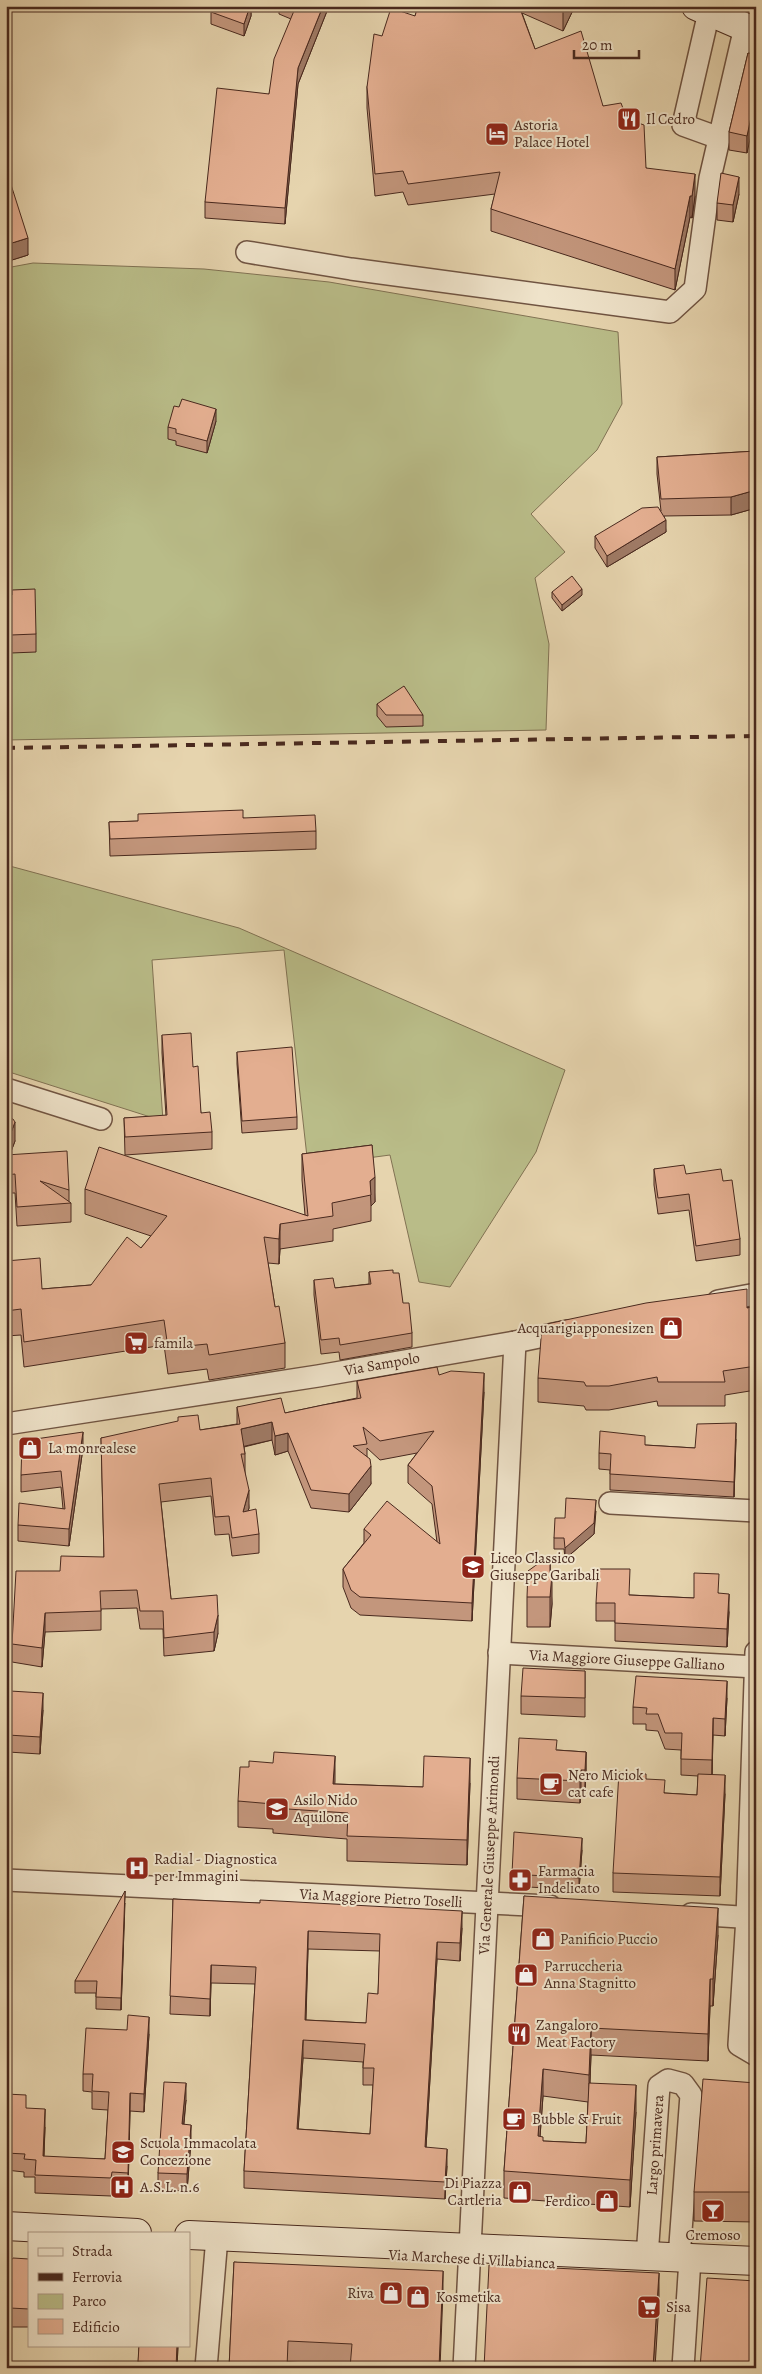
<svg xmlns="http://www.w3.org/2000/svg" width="762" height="2374" viewBox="0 0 762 2374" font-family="Alegreya,serif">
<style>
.green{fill:#b9bc88;stroke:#817253}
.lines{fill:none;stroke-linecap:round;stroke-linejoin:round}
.street-casing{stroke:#705442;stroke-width:24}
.secondary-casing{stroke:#49291e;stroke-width:30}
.street{stroke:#efe3ca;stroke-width:21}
.secondary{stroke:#efe3ca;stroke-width:28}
.rail{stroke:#49291e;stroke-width:4;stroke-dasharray:9 9;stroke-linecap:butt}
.wall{fill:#c3967c;stroke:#49291e;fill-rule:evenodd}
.shaded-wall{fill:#9f7a65;stroke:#49291e}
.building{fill:#e3ae90;stroke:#49291e;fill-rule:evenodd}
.labels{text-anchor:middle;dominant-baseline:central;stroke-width:4;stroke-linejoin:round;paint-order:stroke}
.poi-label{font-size:15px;fill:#49291e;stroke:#efe3ca;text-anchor:start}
.street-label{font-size:15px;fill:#49291e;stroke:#efe3ca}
</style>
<rect width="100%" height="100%" fill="#e6d4ae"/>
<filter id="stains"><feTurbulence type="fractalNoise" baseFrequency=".004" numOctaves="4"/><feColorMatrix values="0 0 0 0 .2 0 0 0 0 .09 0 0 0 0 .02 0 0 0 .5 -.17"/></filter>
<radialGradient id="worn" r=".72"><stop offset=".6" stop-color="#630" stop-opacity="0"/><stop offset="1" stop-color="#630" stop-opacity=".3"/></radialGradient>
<g class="green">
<path d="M33 263 204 269 329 282 618 332 622 404 597 450 531 514 565 552 535 578 549 644 546 730 6 740V268Z"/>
<path d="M6 865 239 928 565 1070 536 1152 450 1287 419 1282 390 1155 308 1166 284 950 152 960 163 1121 6 1071Z"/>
</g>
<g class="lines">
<g class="street-casing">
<g id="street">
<path d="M709 12 683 125 719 138"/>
<path d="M247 252 351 269 670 312 695 289 710 178 745 27"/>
<path d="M6 1089 101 1119"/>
<path d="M718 1301 756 1294"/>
<path d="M6 1424 318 1376 515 1342 568 1331"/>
<path d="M610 1503 756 1511"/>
<path d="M756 1652 747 1917 739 2045 756 2055"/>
<path d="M499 1653 756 1667"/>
<path d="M6 1880 550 1906"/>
<path d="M691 1914 756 1918"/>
<path d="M647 2257 659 2086 668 2080 683 2084 691 2095 679 2258"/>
<path d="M206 2368 217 2237"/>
<path d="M464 2368 515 1342"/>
<path d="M683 2368 690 2259"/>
</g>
</g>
<g class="secondary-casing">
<g id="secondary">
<path d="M696 6 756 32"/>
<path d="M6 2226 137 2233"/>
<path d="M189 2235 756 2261"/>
</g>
</g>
<use href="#street" class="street"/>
<use href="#secondary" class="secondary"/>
<path class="rail" d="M6 748 756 736"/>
</g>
<g class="wall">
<path d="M251 6V16L244 36 211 24V12Z"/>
<path d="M279 6H329L298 84 285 224 205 218V202L269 94 291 19 279 14Z"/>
<path d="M418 6H574V8L563 31 522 13 535 49 603 106 627 119 646 168 695 196 692 218 690 217 675 290 491 231V209L495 194 408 205 403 192 375 196 367 108V87L382 36 415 16Z"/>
<path d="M748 53 747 153 729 150V132Z"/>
<path d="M6 169 28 255 12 260 7 245H6Z"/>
<path d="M739 194 733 222 717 220V203Z"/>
<path d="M216 421 207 453 176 445V441L168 439V427Z"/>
<path d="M756 451V508L731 515 664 516 666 532 607 567 595 548V536L661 511 657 474V457Z"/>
<path d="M552 592 582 595 562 611 552 598Z"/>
<path d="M6 595H12L36 634V652L11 653 10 644H6Z"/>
<path d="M377 704 423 715V726L386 727 377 716Z"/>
<path d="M243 818 316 831V849L110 856 109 822Z"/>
<path d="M162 1035 193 1067 201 1113 212 1132V1149L125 1155 124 1118 166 1116 162 1053Z"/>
<path d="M237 1052 297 1117V1129L242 1133 237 1064Z"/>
<path d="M6 1117 15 1141 10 1154 69 1190V1202L71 1203V1222L17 1226 15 1193H6Z"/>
<path d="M754 1139H756V1154L754 1150Z"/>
<path d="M372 1145 375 1202 371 1206V1221L333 1229V1241L280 1249 279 1264 268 1263 275 1307 285 1343V1368L209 1380 207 1369 168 1374 164 1345 24 1367 21 1335 6 1336V1261L42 1289 91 1285 141 1248 151 1236 85 1214V1189L305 1215 302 1180V1154Z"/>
<path d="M654 1169 723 1181 740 1239V1255L696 1261 689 1210 658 1214 654 1185Z"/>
<path d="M369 1272 393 1273 412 1333V1347L340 1360 339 1352 321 1354 314 1295V1280L335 1288 369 1284Z"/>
<path d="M756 1306V1390L725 1395V1406H658L657 1401 609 1410H586L584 1406 538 1402V1378L747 1308Z"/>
<path d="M439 1375 484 1392 472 1621 360 1615 351 1608 343 1587V1569L364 1543V1529L437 1542 432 1504 408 1483V1465L417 1453 380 1460 367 1448V1456L371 1484 349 1512 311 1508 288 1451 275 1455 272 1440 244 1447 245 1454V1472L249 1508 248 1511 259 1534V1553L232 1556 229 1534 215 1535 211 1496 161 1502 171 1599 218 1633 214 1651 164 1656 163 1629H140L137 1608 101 1609V1630L45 1632 42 1667 12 1662V1644L60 1571 104 1557 101 1438 200 1430 237 1424V1407L285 1413 357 1398V1381Z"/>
<path d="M736 1439 734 1497 610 1490V1470L599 1469V1453L645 1445 695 1448Z"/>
<path d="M83 1448 69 1546 18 1541V1525L63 1509 61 1487 21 1492V1475Z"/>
<path d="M596 1511 594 1534 565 1559 564 1549H554V1538L565 1518Z"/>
<path d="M550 1574 552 1604 550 1627H527V1597Z"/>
<path d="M719 1593 729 1612 727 1647 615 1641V1621H596V1603L630 1595 694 1598Z"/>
<path d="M585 1671V1717L521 1714V1696Z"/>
<path d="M727 1698 725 1736 713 1735 712 1775 725 1794 720 1896 613 1892V1873L646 1779 665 1793 697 1795 698 1776 681 1775V1750L665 1749 658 1731 646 1730V1724H633V1707Z"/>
<path d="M43 1710 40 1754 8 1752V1735Z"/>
<path d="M557 1750 586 1752V1773L585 1792 581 1791 580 1803 517 1799V1778Z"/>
<path d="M470 1783 467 1865 347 1861V1839L273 1833V1829L238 1827V1801L335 1784 423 1787Z"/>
<path d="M582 1850 579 1890 512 1886V1874Z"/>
<path d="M524 1896 718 1935 713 2006H710L708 2061 591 2055 590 2083 636 2112 630 2207 504 2198V2171ZM543 2096 588 2102 586 2143 543 2141 540 2137Z"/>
<path d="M173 1899 462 1928 460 1961 437 1959 426 2147 447 2166 445 2199 244 2188V2171L255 1984 211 1983 210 2016 170 2014ZM308 1949 380 1951 378 1994 366 2023 306 2020ZM303 2058 363 2062V2085H373L370 2134 298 2129Z"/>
<path d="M125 1903 121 2010 96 2009V1993H75V1981Z"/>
<path d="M149 2034 144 2112 130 2111 128 2191 112 2190 111 2196 35 2193V2177H24V2172L6 2170V2094L26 2108 45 2127 44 2157 105 2159 108 2110 92 2109V2092L83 2091V2074Z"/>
<path d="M756 2083V2222L694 2221V2192Z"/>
<path d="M186 2100 184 2124 191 2141 187 2191 158 2190V2173Z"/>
<path d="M29 2259V2327H10V2339L6 2338V2267Z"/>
<path d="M234 2262 443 2292 351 2365 288 2362 287 2368H229Z"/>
<path d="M139 2345H178L177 2368H138Z"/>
</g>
<g class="shaded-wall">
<path d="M250 6H251V16L244 36V24Z"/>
<path d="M323 6H329L298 84 285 224V208L298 68Z"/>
<path d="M564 6H574V8L563 31V9Z"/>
<path d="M9 52V68L6 74V58Z"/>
<path d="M756 94V112L747 153V136Z"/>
<path d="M9 118V134H6V119Z"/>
<path d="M695 174V196L692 218V196Z"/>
<path d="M739 177V194L733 222V205Z"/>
<path d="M690 196V217L675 290V269Z"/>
<rect x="6" y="228" width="1" height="17"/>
<path d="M28 238V255L12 260V243Z"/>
<path d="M216 409V421L207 453V441Z"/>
<path d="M756 490V508L731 515V497Z"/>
<path d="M666 520V532L607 567V556Z"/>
<path d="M582 589V595L562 611V605Z"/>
<path d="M15 1122V1141L6 1165V1146Z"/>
<path d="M375 1177V1202L371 1206 370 1181Z"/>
<path d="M280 1224V1249L279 1264V1239Z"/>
<path d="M484 1373V1392L472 1621V1603Z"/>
<path d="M272 1422V1440L241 1447V1429Z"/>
<path d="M736 1423V1439L734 1497V1482Z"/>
<path d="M83 1432V1448L69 1546V1529Z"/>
<path d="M288 1433V1451L275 1455V1436Z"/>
<path d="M371 1466V1484L349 1512V1494Z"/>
<path d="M249 1490V1508L243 1530V1512Z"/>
<path d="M596 1500 594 1534 565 1559V1548Z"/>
<path d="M550 1555V1585L552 1574V1604L550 1627Z"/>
<path d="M729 1594V1612L727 1647V1629Z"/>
<path d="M45 1613V1632L42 1667V1648Z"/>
<path d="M218 1615V1633L214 1651V1632Z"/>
<path d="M727 1681V1698L725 1736V1719Z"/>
<path d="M43 1693V1710L40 1754V1737Z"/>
<path d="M713 1718V1735L712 1777V1760Z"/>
<path d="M586 1752V1773L585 1792V1770Z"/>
<path d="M335 1756V1781L333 1810V1784Z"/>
<path d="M470 1758V1783L467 1865V1840Z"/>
<path d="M581 1770V1791L580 1803V1781Z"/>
<path d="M725 1775V1794L720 1896V1877Z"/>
<path d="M582 1838V1850L579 1890V1878Z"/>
<path d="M125 1891 123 1960 121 2010V1998Z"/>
<path d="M718 1908V1935L713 2006V1979Z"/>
<path d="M462 1911V1928L460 1961V1943Z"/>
<path d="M308 1931V1949L305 2038V2020Z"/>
<path d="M437 1942V1959L425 2164V2147Z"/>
<path d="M211 1965V1983L210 2016V1999Z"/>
<path d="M710 1979V2006L708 2061V2034Z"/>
<path d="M149 2017V2034L144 2112V2094Z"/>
<path d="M591 2028V2055L589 2102V2075Z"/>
<path d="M303 2040V2058L297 2146V2129Z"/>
<path d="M543 2069V2096L538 2163V2136Z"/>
<path d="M186 2083V2100L182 2140V2124Z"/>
<path d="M636 2085V2112L630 2207V2180Z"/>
<path d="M130 2093V2111L128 2191V2173Z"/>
<path d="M45 2109V2127L43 2174V2156Z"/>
<path d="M191 2125V2141L187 2191V2174Z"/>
<path d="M447 2149V2166L445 2199V2182Z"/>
<path d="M443 2271V2292L440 2368H439Z"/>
<path d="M659 2273V2302L655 2368H653Z"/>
<path d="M177 2345H178L177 2368H176Z"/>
</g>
<g class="building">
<path d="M213 6H250L244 24 211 12Z"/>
<path d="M296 6H323L298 68 285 208 205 202 217 88 269 94 274 59Z"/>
<path d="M418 6H519L535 49 581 31 603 106 621 103 627 119 644 125 646 168 695 174 692 196H690L675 269 491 209 500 172 408 184 403 171 375 174 367 87 374 34 382 36 391 8 415 16Z"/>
<path d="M555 6H564L563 9Z"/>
<path d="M6 45 9 52 6 58Z"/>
<path d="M748 53 756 54V94L747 136 729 132Z"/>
<path d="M6 110 9 118 6 119Z"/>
<path d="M6 169 28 238 12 243 7 228H6Z"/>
<path d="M721 173 739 177 733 205 717 203Z"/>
<path d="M182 399 216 409 207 441 176 433V429L168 427 174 406 179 407Z"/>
<path d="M756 451V490L731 497 661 499 657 457Z"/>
<path d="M658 507 666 520 607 556 595 536 642 508Z"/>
<path d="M572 576 582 589 562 605 552 592Z"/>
<path d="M35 589 36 634 11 635 10 626 6 627V595H12V590Z"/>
<path d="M404 686 423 715H386L377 704Z"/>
<path d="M243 810V818L315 815 316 831 110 839 109 822 138 821V814Z"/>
<path d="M191 1033 193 1067 198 1066 201 1113 210 1112 212 1132 125 1137 124 1118 167 1115 162 1035Z"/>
<path d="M292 1047 297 1117 242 1121 237 1052Z"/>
<path d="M6 1117 13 1119 15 1122 6 1146Z"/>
<path d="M372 1145 375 1177 370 1181 371 1195 332 1203 333 1216 280 1224 279 1239 264 1237 275 1307 279 1306 285 1343 209 1355 207 1344 168 1348 164 1320 24 1342 21 1309 6 1311V1261L40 1258 42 1289 91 1285 127 1237 141 1248 167 1216 85 1189 99 1147 308 1216 302 1154Z"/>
<path d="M67 1151 69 1190 40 1181 71 1203 17 1207 15 1174 6 1175V1155Z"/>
<path d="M684 1165 686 1174 721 1169 723 1181 732 1180 740 1239 696 1246 689 1194 658 1198 654 1169Z"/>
<path d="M393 1270V1273H399L403 1303H409L412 1333 340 1345 339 1338 321 1340 314 1280 333 1278 335 1288 371 1284 369 1272Z"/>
<path d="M747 1289V1308L756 1306V1366L723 1371 725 1382H658L657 1377 609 1386H586L584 1382 538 1378 542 1325 646 1303Z"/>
<path d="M437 1367 439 1375 451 1371 484 1373 472 1603 360 1597 351 1590 343 1569 371 1535 364 1529 387 1501 440 1544 432 1486 408 1465 434 1431 380 1441 363 1427 367 1444 353 1446 370 1459 371 1466 349 1494 311 1490 288 1433 275 1436 272 1422 241 1429 245 1454H241L249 1490 243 1512 256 1509 259 1534 232 1538 229 1516 215 1517 211 1478 159 1484 171 1599 217 1595 218 1615 214 1632 164 1638 163 1611H140L137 1590 100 1591 101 1611 45 1613 42 1648 12 1644 16 1571H60L61 1556 104 1557 101 1438 178 1421V1417L198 1415 200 1430 240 1424 237 1407 281 1398 285 1413 323 1405 361 1398 357 1381Z"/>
<path d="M736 1423 734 1482 610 1474 611 1454 599 1453 600 1431 645 1436V1445L695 1448 697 1424Z"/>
<path d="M83 1432 69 1529 18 1525 19 1503 65 1509 61 1471 21 1475 22 1441Z"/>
<path d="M566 1498 596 1500 594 1523 565 1548 564 1538H554L555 1518H565Z"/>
<path d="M550 1555V1574H552L550 1597H527L528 1571Z"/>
<path d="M598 1569H630L629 1595 694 1598V1573L719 1574 718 1593 729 1594 727 1629 615 1623V1603H596Z"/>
<path d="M523 1668 585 1671V1698L521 1696Z"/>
<path d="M636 1676 727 1681 725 1719 713 1718 712 1760 681 1759 682 1733H665L658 1714H646L647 1708 633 1707Z"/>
<path d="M10 1691 43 1693 40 1737 8 1735Z"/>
<path d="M519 1738 557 1740 556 1750 586 1752 585 1770H581L580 1781 517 1778Z"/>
<path d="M274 1752 335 1756 333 1784 423 1787 424 1756 470 1758 467 1840 347 1836 348 1813 273 1808V1804L238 1801 240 1767H249V1761L273 1763Z"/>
<path d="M619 1772 646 1774V1779L665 1780 664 1793 697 1795 698 1774 725 1775 720 1877 613 1873Z"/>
<path d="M514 1832 582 1838 579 1878 512 1874Z"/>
<path d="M125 1891 121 1998 96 1997 97 1981H75Z"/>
<path d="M524 1896 718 1908 713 1979H710L708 2034 591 2028 589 2075 543 2069 538 2136 543 2137V2141L586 2143 589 2083 636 2085 630 2180 504 2171Z"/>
<path d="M173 1899 260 1903V1900L462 1911 460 1943 437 1942 425 2147 447 2149 445 2182 244 2171 256 1967 211 1965 210 1999 170 1996ZM308 1931 380 1934 378 1994 368 1993 366 2023 305 2020ZM303 2040 365 2044 363 2068H374L370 2134 297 2129Z"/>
<path d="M128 2015 149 2017 144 2094 130 2093 128 2173 112 2172 111 2178 35 2175 36 2160 24 2159 25 2154 6 2153V2094L26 2095V2108L45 2109 43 2156 105 2159 109 2092 92 2091 93 2074H83L86 2028 127 2030Z"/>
<path d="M703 2079 756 2083V2192H694Z"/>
<path d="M164 2082 186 2083 182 2124 191 2125 187 2174 158 2173Z"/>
<path d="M13 2258 29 2259V2309L10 2308V2320H6V2267Z"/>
<path d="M234 2262 443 2271 439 2368H350L352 2344 288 2341 287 2368H229Z"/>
<path d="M489 2265 659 2273 653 2368H484Z"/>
<path d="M707 2278 756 2281V2368H700Z"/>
<path d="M139 2345H177L176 2368H152V2363L138 2362Z"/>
</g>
<defs>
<g id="restaurant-square" transform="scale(1.25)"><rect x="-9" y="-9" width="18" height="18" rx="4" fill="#8f2418" stroke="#efe3ca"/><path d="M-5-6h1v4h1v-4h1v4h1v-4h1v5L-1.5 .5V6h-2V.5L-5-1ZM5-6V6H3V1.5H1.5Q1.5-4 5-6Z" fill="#fff"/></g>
<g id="hotel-square" transform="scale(1.25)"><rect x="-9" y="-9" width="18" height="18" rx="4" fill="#8f2418" stroke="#efe3ca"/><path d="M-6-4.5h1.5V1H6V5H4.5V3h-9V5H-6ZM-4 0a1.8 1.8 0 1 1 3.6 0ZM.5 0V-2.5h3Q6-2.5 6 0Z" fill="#fff"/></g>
<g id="shop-square" transform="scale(1.25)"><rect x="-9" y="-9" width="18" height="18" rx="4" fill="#8f2418" stroke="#efe3ca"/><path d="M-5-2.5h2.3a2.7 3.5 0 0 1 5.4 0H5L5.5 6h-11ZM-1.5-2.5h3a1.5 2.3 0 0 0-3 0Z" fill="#fff"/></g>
<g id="supermarket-square" transform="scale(1.25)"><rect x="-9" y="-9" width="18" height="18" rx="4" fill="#8f2418" stroke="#efe3ca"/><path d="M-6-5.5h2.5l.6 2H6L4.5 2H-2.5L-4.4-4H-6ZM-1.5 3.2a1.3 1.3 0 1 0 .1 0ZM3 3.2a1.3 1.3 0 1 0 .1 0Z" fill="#fff"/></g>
<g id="school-square" transform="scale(1.25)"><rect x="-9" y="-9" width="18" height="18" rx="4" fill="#8f2418" stroke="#efe3ca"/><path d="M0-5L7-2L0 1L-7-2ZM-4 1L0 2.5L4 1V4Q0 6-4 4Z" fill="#fff"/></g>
<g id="cafe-square" transform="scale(1.25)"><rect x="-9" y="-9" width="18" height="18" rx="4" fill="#8f2418" stroke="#efe3ca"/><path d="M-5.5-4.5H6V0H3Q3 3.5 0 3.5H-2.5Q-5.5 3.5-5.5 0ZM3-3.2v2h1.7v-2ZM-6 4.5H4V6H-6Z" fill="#fff"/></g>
<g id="hospital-square" transform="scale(1.25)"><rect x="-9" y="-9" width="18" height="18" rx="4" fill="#8f2418" stroke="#efe3ca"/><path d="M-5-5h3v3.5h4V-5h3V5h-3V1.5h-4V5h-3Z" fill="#fff"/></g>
<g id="pharmacy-square" transform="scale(1.25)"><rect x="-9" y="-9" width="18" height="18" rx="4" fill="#8f2418" stroke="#efe3ca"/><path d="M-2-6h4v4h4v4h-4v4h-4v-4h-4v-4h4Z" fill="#fff"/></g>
<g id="bar-square" transform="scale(1.25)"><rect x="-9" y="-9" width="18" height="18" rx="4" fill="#8f2418" stroke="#efe3ca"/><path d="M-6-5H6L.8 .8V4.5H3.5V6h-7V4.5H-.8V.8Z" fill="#fff"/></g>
</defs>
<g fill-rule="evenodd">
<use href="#restaurant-square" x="629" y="119"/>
<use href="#hotel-square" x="497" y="134"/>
<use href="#shop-square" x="671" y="1328"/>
<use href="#supermarket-square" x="136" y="1343"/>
<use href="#shop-square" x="30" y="1448"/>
<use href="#school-square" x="473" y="1567"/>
<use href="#cafe-square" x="551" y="1784"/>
<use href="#school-square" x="277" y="1809"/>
<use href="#hospital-square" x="137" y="1868"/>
<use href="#pharmacy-square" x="520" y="1880"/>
<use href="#shop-square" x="543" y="1939"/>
<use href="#shop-square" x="526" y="1975"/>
<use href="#restaurant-square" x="519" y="2034"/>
<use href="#cafe-square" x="514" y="2119"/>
<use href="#school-square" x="123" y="2152"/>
<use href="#hospital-square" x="122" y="2187"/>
<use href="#shop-square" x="520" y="2192"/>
<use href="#shop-square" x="607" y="2201"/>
<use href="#bar-square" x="713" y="2211"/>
<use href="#shop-square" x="391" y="2293"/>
<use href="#shop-square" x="418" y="2297"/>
<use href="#supermarket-square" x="649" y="2307"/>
</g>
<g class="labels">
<g class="poi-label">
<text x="646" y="119">Il Cedro</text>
<text x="514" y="125">Astoria<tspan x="514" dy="17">Palace Hotel</tspan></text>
<text x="654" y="1328" text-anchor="end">Acquarigiapponesizen</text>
<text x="154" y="1343">famila</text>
<text x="48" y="1448">La monrealese</text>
<text x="490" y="1558">Liceo Classico<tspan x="490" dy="17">Giuseppe Garibali</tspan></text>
<text x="568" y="1775">Nero Miciok<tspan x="568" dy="17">cat cafe</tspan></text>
<text x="294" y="1800">Asilo Nido<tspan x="294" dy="17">Aquilone</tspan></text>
<text x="154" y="1859">Radial - Diagnostica<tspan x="154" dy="17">per Immagini</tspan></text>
<text x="538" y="1871">Farmacia<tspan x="538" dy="17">Indelicato</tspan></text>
<text x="560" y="1939">Panificio Puccio</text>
<text x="544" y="1966">Parruccheria<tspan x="544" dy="17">Anna Stagnitto</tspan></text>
<text x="536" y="2025">Zangaloro<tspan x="536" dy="17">Meat Factory</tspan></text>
<text x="532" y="2119">Bubble &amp; Fruit</text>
<text x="140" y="2143">Scuola Immacolata<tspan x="140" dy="17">Concezione</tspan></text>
<text x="502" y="2183" text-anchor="end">Di Piazza<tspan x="502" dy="17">Cartleria</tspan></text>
<text x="140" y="2187">A.S.L. n.6</text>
<text x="590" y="2201" text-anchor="end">Ferdico</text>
<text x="713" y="2235" text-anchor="middle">Cremoso</text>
<text x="374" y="2293" text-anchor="end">Riva</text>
<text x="436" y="2297">Kosmetika</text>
<text x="666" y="2307">Sisa</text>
</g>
<g class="street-label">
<text transform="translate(382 1364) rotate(-10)">Via Sampolo</text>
<text transform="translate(627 1660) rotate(3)">Via Maggiore Giuseppe Galliano</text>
<text transform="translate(489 1855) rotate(-87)">Via Generale Giuseppe Arimondi</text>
<text transform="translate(381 1898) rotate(3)">Via Maggiore Pietro Toselli</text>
<text transform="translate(655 2145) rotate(-86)">Largo primavera</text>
<text transform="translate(472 2259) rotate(3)">Via Marchese di Villabianca</text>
</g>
</g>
<rect width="762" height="2374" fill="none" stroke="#e6d4ae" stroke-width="25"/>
<rect x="8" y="8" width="747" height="2359" fill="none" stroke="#49291e" stroke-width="2.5"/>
<rect x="12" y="12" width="737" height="2349" fill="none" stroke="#49291e"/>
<rect x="28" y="2232" width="162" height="115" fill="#efe3ca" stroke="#ad9985"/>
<rect x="38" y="2248" width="25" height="8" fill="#efe3ca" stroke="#ad9985"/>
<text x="72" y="2256" font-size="15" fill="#49291e">Strada</text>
<rect x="38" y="2273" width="25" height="8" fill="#49291e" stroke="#ad9985"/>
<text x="72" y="2282" font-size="15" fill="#49291e">Ferrovia</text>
<rect x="38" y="2294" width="25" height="15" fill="#b9bc88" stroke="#ad9985"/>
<text x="72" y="2306" font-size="15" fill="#49291e">Parco</text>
<rect x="38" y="2319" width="25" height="15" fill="#e3ae90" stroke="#ad9985"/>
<text x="72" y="2332" font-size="15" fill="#49291e">Edificio</text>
<path d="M574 50v8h65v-8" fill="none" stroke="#49291e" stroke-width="2.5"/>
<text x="582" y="50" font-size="15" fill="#49291e" stroke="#efe3ca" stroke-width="4" paint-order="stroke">20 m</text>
<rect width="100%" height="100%" filter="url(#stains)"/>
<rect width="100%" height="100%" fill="url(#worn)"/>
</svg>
